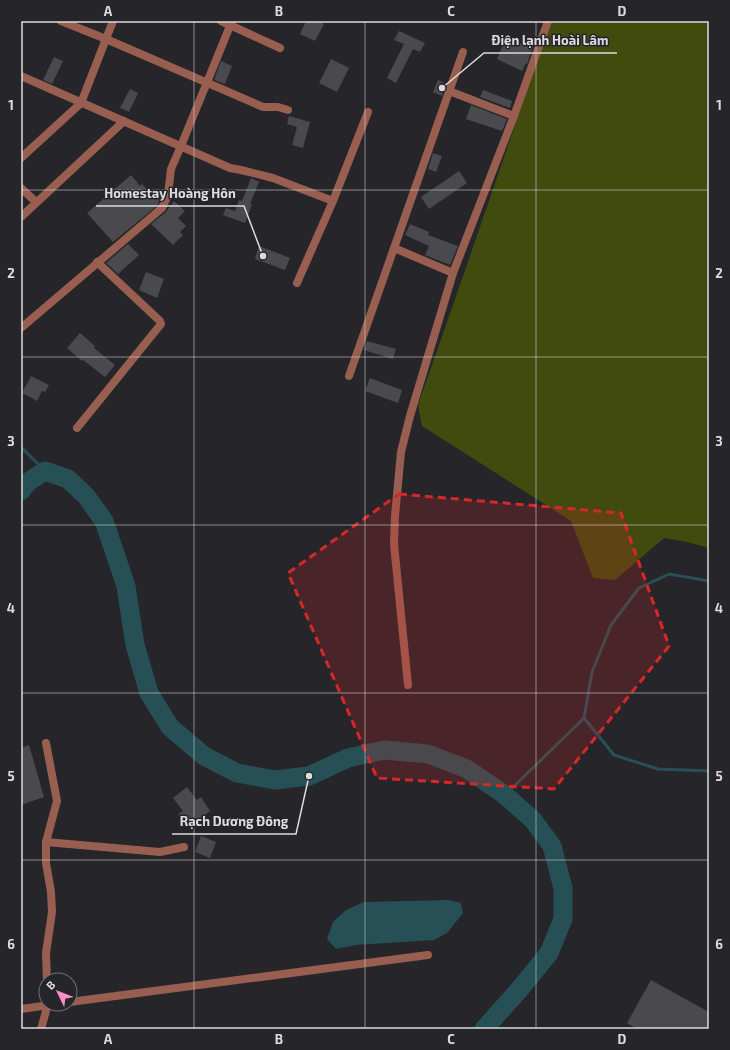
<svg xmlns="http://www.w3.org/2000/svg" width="730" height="1050" viewBox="0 0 730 1050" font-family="'Exo 2',sans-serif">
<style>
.green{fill:#414b0e}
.water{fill:#265055}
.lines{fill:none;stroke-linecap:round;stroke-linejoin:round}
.stream{stroke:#265055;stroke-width:3}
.river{stroke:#265055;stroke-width:19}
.building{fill:#4a494e}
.minor{stroke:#985e4f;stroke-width:8}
.marked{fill:#d62828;fill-opacity:0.2;stroke:#d62828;stroke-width:3;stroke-dasharray:8 5;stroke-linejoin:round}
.grid{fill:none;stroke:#dcdcdf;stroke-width:1;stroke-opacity:0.55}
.leader{fill:none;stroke:#dcdcdf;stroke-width:1.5}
.callout-dot{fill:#dcdcdf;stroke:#26252a;stroke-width:1.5}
.callout-label{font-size:13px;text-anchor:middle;font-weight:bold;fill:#dcdcdf;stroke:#26252a;stroke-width:3;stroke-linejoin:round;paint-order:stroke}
.neatline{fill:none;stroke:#dcdcdf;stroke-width:1.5}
.grid-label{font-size:13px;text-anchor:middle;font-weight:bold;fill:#dcdcdf}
</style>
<rect width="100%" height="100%" fill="#26252a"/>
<path class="green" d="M551 21H709V548L687 542 664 538 615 580 593 578 571 521 422 426 418 405 462 279Z"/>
<path class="water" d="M449 900 461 903 463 913 447 933 434 940 356 945 336 949 327 939 333 922 346 910 364 902Z"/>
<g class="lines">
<g class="stream">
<path d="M21 447 45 471"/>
<path d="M584 718 614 755 658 769 709 771"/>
<path d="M505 795 584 718 592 672 611 625 639 588 669 574 709 581"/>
</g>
<path class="river" d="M21 491 28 482 45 471 68 479 86 496 104 521 126 586 135 645 149 693 170 727 204 756 237 773 275 780 309 776 348 758 384 750 428 754 467 769 505 795 533 820 552 846 563 888V919L549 953 519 990 484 1029"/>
</g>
<g class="building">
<path d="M306 21H318L324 24 315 41 300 34Z"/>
<path d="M399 31 425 43 420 52 413 49 396 83 387 78 404 44 394 40Z"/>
<path d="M504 42 534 44 527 64 526 63 522 71 497 59Z"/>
<path d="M54 57 63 61 52 84 43 80Z"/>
<path d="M331 59 349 68 337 92 319 83Z"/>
<path d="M221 61 232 66 225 84 214 80Z"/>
<path d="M438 80 446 84 442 96 433 92Z"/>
<path d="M130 89 138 93 129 112 120 108Z"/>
<path d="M483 90 512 101 510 108 480 97Z"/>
<path d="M471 105 507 119 502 131 466 119Z"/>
<path d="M289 116 310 122 303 148 292 145 297 127 287 124Z"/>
<path d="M433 153 442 156 436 172 428 169Z"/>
<path d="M459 171 467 183 429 209 421 197Z"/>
<path d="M131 175 140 186 142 184 152 195 156 192 160 198 158 205 113 242 87 213Z"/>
<path d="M251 178 259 182 250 204 252 205 245 223 223 215 226 208 235 211 239 200 242 201Z"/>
<path d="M174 201 185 211 178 218 186 226 180 232 183 235 173 245 151 224 166 212Z"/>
<path d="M410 224 429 232 428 235 458 246 450 265 425 255 429 246 405 235Z"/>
<path d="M128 244 139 255 118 274 106 263Z"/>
<path d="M259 246 290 258 285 270 255 259Z"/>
<path d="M146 272 164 279 157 298 139 290Z"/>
<path d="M80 333 95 346 94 348 115 365 105 377 83 360 82 361 67 348Z"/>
<path d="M367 341 396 349 393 359 364 350Z"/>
<path d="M31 376 49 385 45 392 42 391 37 401 22 393Z"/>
<path d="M370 378 402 390 398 403 365 391Z"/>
<path d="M29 745 44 797 21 805V748Z"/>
<path d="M187 787 197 800 201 797 210 811 188 827 178 814 183 811 173 798Z"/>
<path d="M201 836 216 842 210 858 195 852Z"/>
<path d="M651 980 709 1012V1029H637L627 1023Z"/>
</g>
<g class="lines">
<g class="minor">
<path d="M61 21 106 39 263 107H278L288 110"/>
<path d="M221 21 280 48"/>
<path d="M21 76 230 168 241 170 273 178 333 201 368 112"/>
<path d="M449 91 514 116"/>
<path d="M21 158 81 103 113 21"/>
<path d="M21 188 36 202"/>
<path d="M21 217 124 121"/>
<path d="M394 248 453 273"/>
<path d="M297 283 333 201"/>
<path d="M21 328 162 208 168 195 171 169 181 146 232 21"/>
<path d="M349 376 463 52"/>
<path d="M77 428 161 324 160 321 97 262"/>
<path d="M408 685 394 544 395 516 401 452 410 416 453 273 514 116 548 21"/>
<path d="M46 743 57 801 46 842V863L51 892 52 912 46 953 47 980"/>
<path d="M46 842 160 852 184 847"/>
<path d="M70 1002 428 955"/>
<path d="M21 1009 57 1004"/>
<path d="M41 1029 48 1004"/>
</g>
</g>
<path class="marked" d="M399 494 621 513 669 646 554 789 377 778 288 573Z"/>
<path class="grid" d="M194 21V1029M365 21V1029M536 21V1029M21 190H709M21 357H709M21 525H709M21 693H709M21 860H709"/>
<path class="leader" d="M442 88L484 53H617M263 256L244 206H96M309 776L296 834H172"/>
<g class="callout-dot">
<circle cx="442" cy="88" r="4"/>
<circle cx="263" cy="256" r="4"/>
<circle cx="309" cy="776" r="4"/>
</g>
<g class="callout-label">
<text x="550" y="45">Điện lạnh Hoài Lâm</text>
<text x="170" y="198">Homestay Hoàng Hôn</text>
<text x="234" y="826">Rạch Dương Đông</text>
</g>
<rect width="730" height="1050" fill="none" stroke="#26252a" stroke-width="44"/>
<g transform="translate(58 992) rotate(313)"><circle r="19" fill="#26252a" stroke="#6f6e72"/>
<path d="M0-3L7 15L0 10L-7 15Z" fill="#f98fc9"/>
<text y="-6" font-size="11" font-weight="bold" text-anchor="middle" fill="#dcdcdf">B</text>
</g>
<rect x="22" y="22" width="686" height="1006" class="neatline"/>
<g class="grid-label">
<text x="108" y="16">A</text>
<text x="279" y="16">B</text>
<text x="451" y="16">C</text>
<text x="622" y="16">D</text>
<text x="11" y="110">1</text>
<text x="719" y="110">1</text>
<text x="11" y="278">2</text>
<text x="719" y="278">2</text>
<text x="11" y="446">3</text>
<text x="719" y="446">3</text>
<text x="11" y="613">4</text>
<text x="719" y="613">4</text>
<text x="11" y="781">5</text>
<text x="719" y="781">5</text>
<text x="11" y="949">6</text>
<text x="719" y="949">6</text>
<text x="108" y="1044">A</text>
<text x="279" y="1044">B</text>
<text x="451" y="1044">C</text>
<text x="622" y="1044">D</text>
</g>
</svg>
